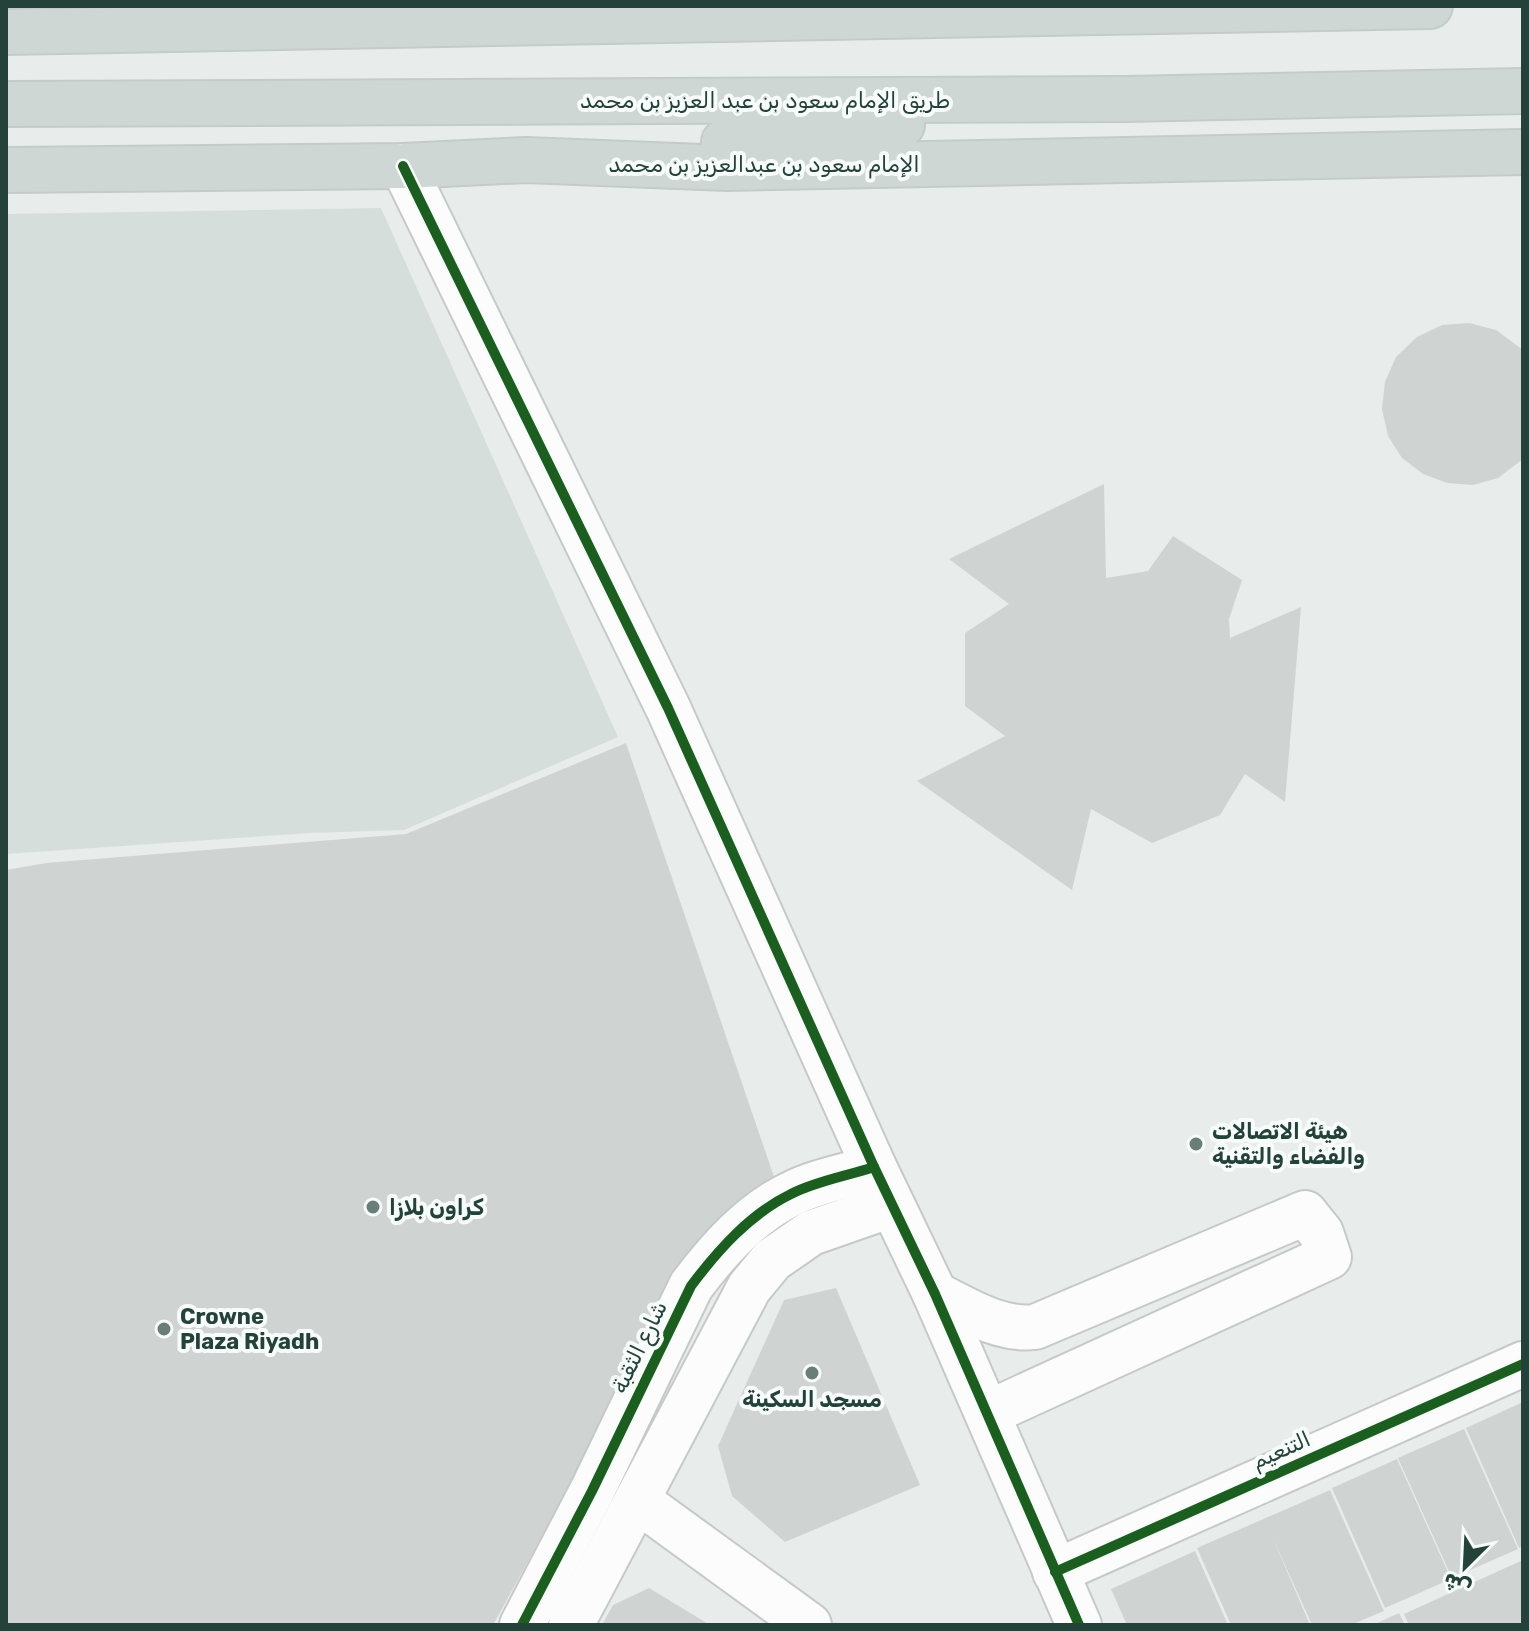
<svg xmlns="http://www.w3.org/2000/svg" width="1529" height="1631" viewBox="0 0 1529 1631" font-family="Rubik,'Noto Sans Arabic',sans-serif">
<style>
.built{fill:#d6dedb}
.building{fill:#cfd4d2}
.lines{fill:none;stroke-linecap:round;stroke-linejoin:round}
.minor-casing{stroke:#c5cac8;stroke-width:48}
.major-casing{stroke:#c3ccc9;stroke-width:48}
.minor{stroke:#fcfcfc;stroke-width:44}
.major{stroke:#cfd7d5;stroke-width:44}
.cycleway-casing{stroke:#f7fbf9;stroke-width:15}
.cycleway{stroke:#1b5e20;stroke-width:10}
.poi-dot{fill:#697e78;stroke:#f7fbf9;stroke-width:3}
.labels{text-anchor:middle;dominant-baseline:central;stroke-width:8;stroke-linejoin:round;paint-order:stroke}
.street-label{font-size:22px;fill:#24423a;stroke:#f7fbf9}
.poi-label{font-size:22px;font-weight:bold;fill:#24423a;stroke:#f7fbf9;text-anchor:start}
</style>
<rect width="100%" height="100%" fill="#e8edeb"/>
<path class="built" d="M381 208 618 737 404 830 310 833 6 854V214Z"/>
<g class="building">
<path d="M1469 323 1496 330 1523 350V459L1498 478 1473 485 1447 483 1423 474 1402 458 1388 436 1382 409 1385 382 1396 357 1417 337 1442 325Z"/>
<path d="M1104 484 1106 578 1148 571 1173 536 1242 580 1229 619 1230 638 1301 607 1285 802 1245 774 1220 815 1152 843 1091 809 1072 890 917 781 1005 736 965 706V633L1009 604 949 559Z"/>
<path d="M626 743 774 1177 707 1237 493 1625H6V870L46 863 406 834Z"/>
<path d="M836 1288 920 1485 785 1542 732 1496 718 1446 784 1300Z"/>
<path d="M1523 1402V1546L1519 1548 1466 1428Z"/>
<path d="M1464 1429 1518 1549 1452 1578 1398 1458Z"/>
<path d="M1397 1459 1451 1579 1385 1608 1332 1488Z"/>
<path d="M1330 1490 1384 1611 1351 1625H1312L1272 1536 1310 1625H1231L1197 1548Z"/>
<path d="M1195 1551 1228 1625H1127L1111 1589Z"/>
<path d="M1523 1560V1625H1409L1404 1614Z"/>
<path d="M649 1588 710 1625H602L613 1605Z"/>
<path d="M1399 1613 1405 1625H1373Z"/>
</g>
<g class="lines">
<g class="minor-casing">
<g id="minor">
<path d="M403 166 668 708 874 1167 935 1294 1079 1625"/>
<path d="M935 1294C966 1309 999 1331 1035 1327L1305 1213 1321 1233 1329 1257 988 1413"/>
<path d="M637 1500 809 1625"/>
<path d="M1055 1572 1523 1364"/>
<path d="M522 1625 592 1491 691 1286C718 1250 750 1214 791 1194 816 1181 847 1176 874 1167"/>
<path d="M571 1625 749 1288 772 1260 811 1233 891 1205"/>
</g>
</g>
<g class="major-casing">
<g id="major">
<path d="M6 32 1430 6"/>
<path d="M6 104 1125 99 1523 91"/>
<path d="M724 142 902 125"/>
<path d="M6 170 403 166 526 160 727 168 1523 152"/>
</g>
</g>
<use href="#minor" class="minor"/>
<use href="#major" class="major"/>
<g class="cycleway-casing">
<g id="cycleway">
<path d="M403 166 668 708 874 1167 935 1294 1079 1625"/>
<path d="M1055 1572 1523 1364"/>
<path d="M522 1625 592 1491 691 1286C718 1250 750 1214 791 1194 816 1181 847 1176 874 1167"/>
</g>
</g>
<use href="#cycleway" class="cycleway"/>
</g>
<g class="poi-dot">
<circle cx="1196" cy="1144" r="8"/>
<circle cx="373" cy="1207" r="8"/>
<circle cx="164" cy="1329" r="8"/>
<circle cx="812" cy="1373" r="8"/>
</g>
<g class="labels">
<g class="street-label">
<text x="765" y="100">طريق الإمام سعود بن عبد العزيز بن محمد</text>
<text x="764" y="164">الإمام سعود بن عبدالعزيز بن محمد</text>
<text transform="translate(639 1347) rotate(-64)">شارع الثقبة</text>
<text transform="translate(1281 1450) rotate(-24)">التنعيم</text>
</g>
<g class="poi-label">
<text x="1212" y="1131">هيئة الاتصالات<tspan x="1212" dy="25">والفضاء والتقنية</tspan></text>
<text x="389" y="1207">كراون بلازا</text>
<text x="180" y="1316">Crowne<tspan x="180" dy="25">Plaza Riyadh</tspan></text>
<text x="812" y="1399" text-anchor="middle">مسجد السكينة</text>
</g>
</g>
<rect width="1529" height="1631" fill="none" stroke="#24423a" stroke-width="16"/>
<g transform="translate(1465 1567) rotate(204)" stroke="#f7fbf9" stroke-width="6" paint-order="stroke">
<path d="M0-6L14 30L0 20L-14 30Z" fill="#24423a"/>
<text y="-12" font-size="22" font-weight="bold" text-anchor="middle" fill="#24423a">ش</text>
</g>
</svg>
